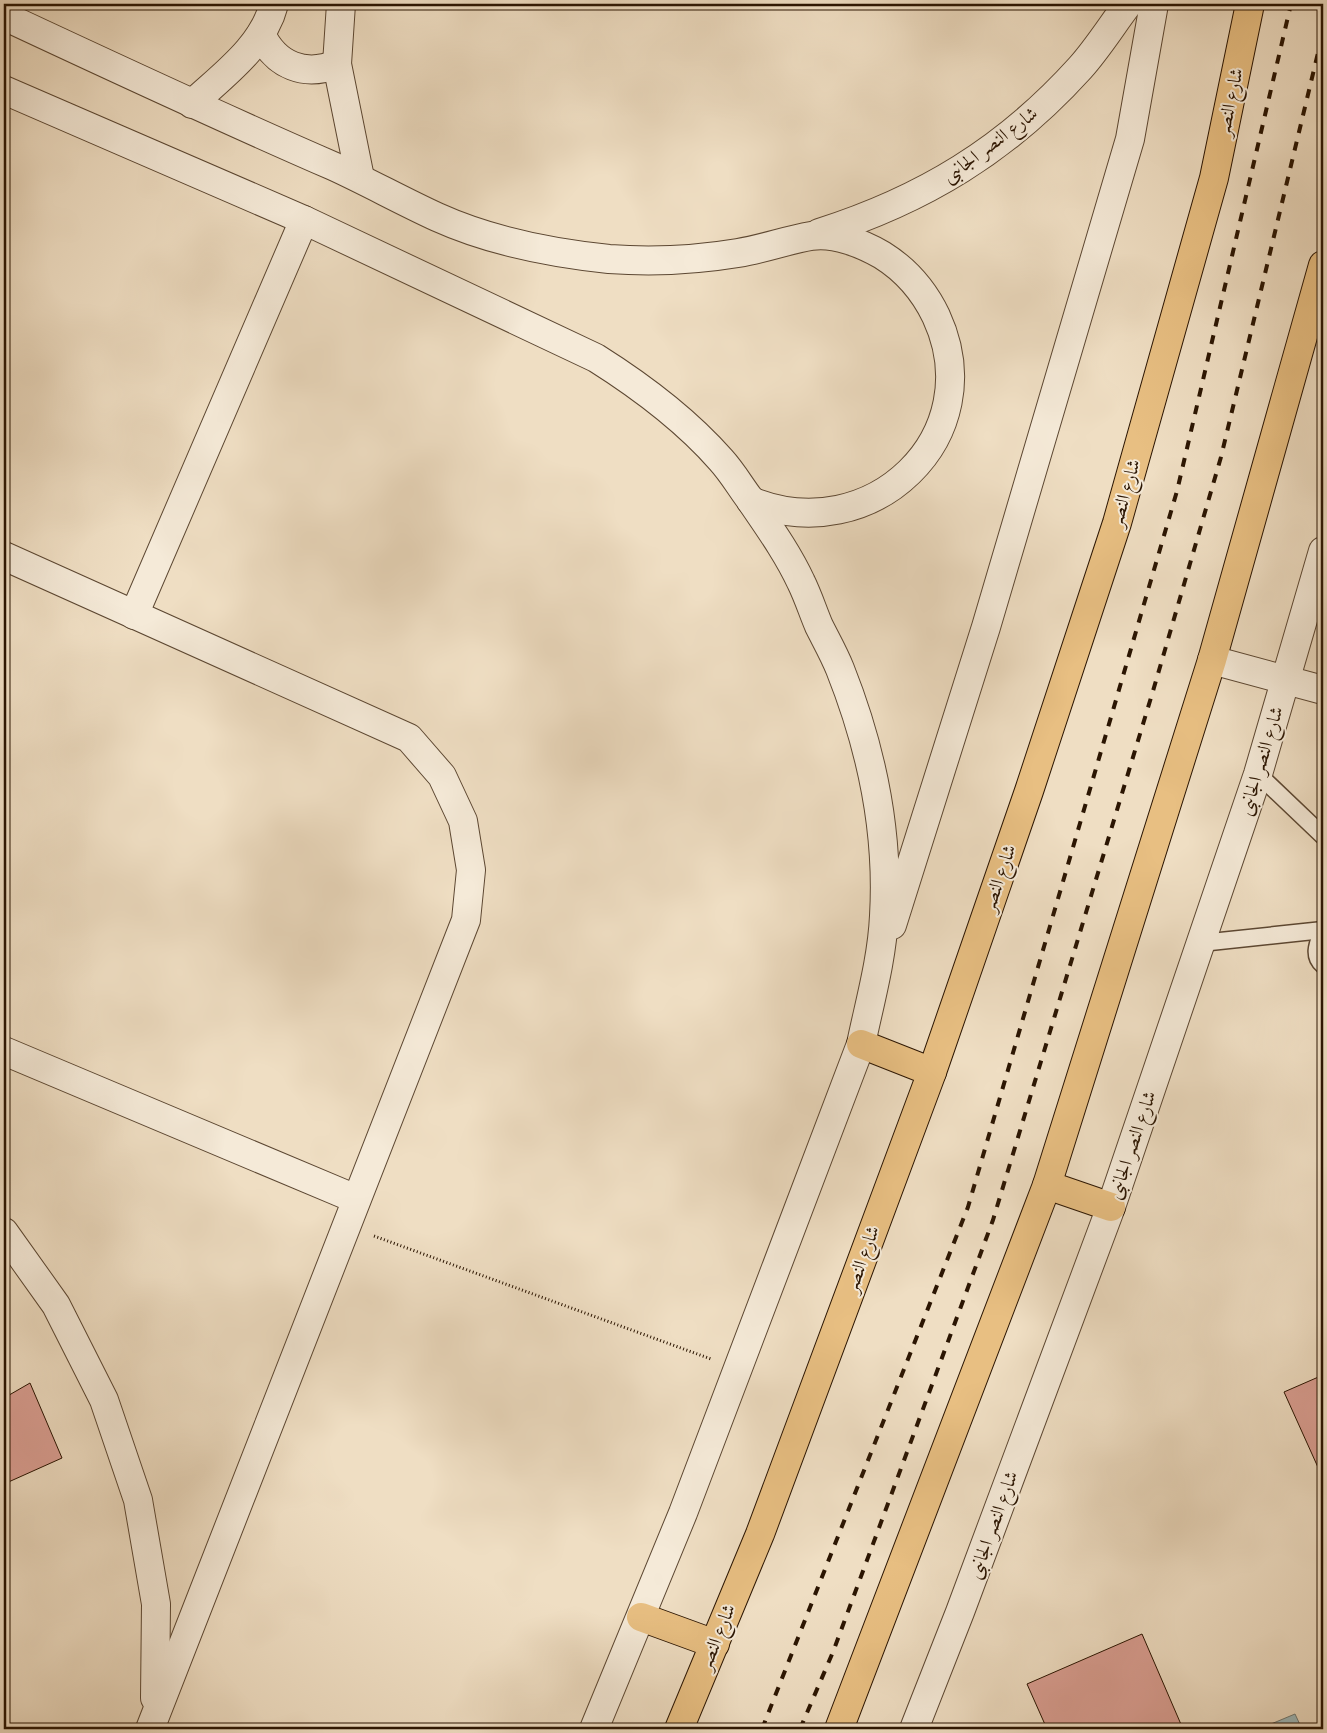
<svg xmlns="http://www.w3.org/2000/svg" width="1327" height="1733" viewBox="0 0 1327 1733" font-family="'IM FELL Double Pica',Amiri,serif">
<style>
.water{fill:#9dbabd;stroke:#6f7872}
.building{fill:#da9f93;stroke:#2b1502}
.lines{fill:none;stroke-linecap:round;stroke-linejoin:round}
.service-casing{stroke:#5c4732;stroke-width:19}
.minor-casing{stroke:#5c4732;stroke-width:30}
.tertiary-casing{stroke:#5c4732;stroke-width:30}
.primary-casing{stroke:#2b1502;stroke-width:30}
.path{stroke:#2b1502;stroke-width:3;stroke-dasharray:1 2.5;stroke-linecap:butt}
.service{stroke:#f5ead8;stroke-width:16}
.minor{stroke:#f5ead8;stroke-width:28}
.tertiary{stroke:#f5ead8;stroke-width:28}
.primary{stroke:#e8bf82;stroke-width:28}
.rail{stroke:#2b1502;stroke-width:4;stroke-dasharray:9 9;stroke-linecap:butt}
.labels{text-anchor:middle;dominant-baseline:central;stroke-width:4;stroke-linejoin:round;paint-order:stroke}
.street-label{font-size:19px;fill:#2b1502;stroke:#f5ead8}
</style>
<rect width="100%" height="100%" fill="#efdec3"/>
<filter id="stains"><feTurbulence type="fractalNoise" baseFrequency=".004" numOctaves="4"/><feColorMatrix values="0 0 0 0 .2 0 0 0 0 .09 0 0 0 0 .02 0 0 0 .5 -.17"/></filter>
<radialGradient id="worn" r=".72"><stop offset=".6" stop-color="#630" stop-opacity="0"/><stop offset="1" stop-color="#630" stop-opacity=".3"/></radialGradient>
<path class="water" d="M1295 1714 1302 1729H1259Z"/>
<g class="building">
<path d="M1323 1375V1473L1321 1474 1284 1392Z"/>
<path d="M30 1383 62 1458 4 1484V1398Z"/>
<path d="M1142 1634 1183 1729H1047L1027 1684Z"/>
</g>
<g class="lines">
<g class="service-casing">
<g id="service">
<path d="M1258 774 1323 836"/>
<path d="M1323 929C1319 941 1311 955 1323 965"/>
<path d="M1201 943 1323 930"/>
</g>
</g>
<g class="minor-casing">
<g id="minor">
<path d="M341 4 337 64 360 178"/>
<path d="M261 34C276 66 305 77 337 64"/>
<path d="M192 104C223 75 263 47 274 4"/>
<path d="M4 556 409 738 442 776 463 821 471 870 466 920 150 1729"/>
<path d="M134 615 304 220"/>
<path d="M4 1051 356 1199"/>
<path d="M4 1232 56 1305 104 1400 138 1500 156 1604 155 1698"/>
</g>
</g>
<g class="tertiary-casing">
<g id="tertiary">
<path d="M4 16C113 67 222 118 333 166 368 182 402 201 437 217 490 241 551 253 609 259 651 262 696 260 738 253 763 249 787 240 811 236 834 232 863 244 882 255 906 270 924 291 936 316 992 436 871 550 751 501"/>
<path d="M4 90 304 220 596 358C642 387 685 419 721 460 732 472 740 486 749 498 768 526 787 552 801 582 808 596 813 612 819 626 826 640 834 654 840 669 871 747 889 831 884 916 882 959 870 1001 861 1044L683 1513 594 1729"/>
<path d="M819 233C923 200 1006 150 1080 68 1098 48 1112 25 1128 4"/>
<path d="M1212 660 1323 690"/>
<path d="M892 925 986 627 1130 139 1154 4"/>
<path d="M914 1729 960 1612 1111 1207 1258 774 1323 551"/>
</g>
</g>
<g class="primary-casing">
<g id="primary">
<path d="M861 1044 932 1072"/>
<path d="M1047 1185 1111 1207"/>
<path d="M641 1617 715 1644"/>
<path d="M679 1729 760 1534 932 1072 1029 791 1117 523 1214 178 1250 4"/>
<path d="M839 1729 1047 1185 1212 660 1323 265"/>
</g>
</g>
<path class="path" d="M374 1236 711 1359"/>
<use href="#service" class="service"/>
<use href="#minor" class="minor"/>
<use href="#tertiary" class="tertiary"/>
<use href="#primary" class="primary"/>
<g class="rail">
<path d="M762 1729 968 1207 1177 491 1291 4"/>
<path d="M800 1729 833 1652 993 1220 1153 691 1221 457 1323 32"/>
</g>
</g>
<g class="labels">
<g class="street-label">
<text transform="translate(1230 102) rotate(-78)">شارع النصر</text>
<text transform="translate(990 145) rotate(-37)">شارع النصر الجانبى</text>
<text transform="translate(1125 493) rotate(-74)">شارع النصر</text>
<text transform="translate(1261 761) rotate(-73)">شارع النصر الجانبى</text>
<text transform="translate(999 878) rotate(-71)">شارع النصر</text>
<text transform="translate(1132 1145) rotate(-71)">شارع النصر الجانبى</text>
<text transform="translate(862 1259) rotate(-70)">شارع النصر</text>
<text transform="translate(993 1525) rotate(-70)">شارع النصر الجانبى</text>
<text transform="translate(717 1637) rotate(-68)">شارع النصر</text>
</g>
</g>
<rect width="1327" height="1733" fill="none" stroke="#efdec3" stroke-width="20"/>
<rect x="5" y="5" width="1317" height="1723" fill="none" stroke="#2b1502" stroke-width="2.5"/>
<rect x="10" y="10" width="1307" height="1713" fill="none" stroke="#2b1502"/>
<rect width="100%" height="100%" filter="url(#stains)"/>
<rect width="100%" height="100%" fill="url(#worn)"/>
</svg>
